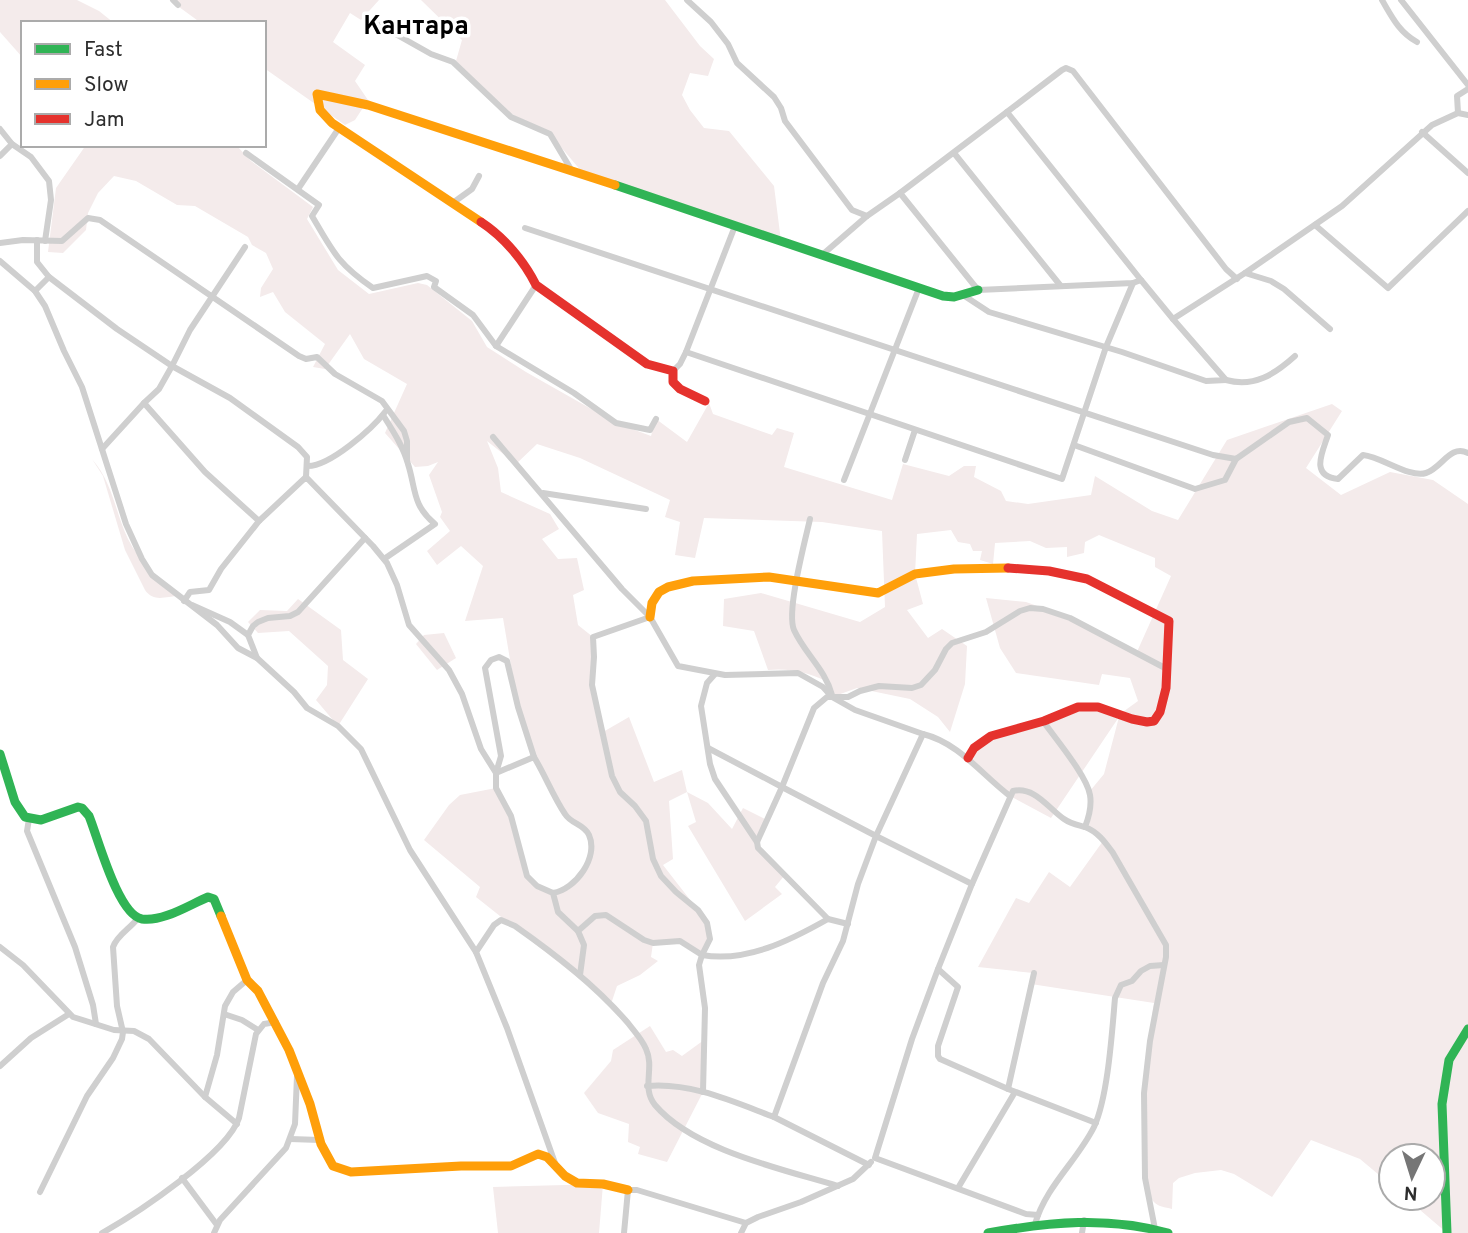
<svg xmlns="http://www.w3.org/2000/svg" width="1468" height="1233" viewBox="0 0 1468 1233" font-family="Overpass,sans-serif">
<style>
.green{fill:#f4ebeb}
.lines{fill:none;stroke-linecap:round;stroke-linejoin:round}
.street{stroke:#cfcfcf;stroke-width:6}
.fast{stroke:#30b455;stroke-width:9}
.slow{stroke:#ff9f0a;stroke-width:9}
.jam{stroke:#e5322d;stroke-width:9}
.labels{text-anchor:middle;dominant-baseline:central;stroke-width:7;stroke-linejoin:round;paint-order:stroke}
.neighbourhood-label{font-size:26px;font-weight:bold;fill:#000;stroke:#fff}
</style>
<rect width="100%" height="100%" fill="#fff"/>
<g class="green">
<path d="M0 0H77L99 11 114 23H23V58L0 32Z"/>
<path d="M175 0H379L361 20 350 13 333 42 365 65 355 81 368 100 355 120 345 125 264 68V23H201L175 4Z"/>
<path d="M421 0H665L700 46 714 59 708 76 690 73 682 95 690 110 704 128 729 131 774 186 781 241 582 172 550 134 510 113 456 61 462 40Z"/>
<path d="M86 145H236L251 161 313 207 307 219 338 270 369 294 418 283 427 285 472 321 487 347 526 372 616 423 651 436 656 419 687 442 709 403 713 414 772 435 777 428 794 433 784 467 892 500 903 464 949 476 964 466H976L974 477 1001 491 1006 501 1028 504 1091 495 1095 476 1152 511 1178 520 1227 440 1332 404 1342 411 1306 468 1341 495 1390 472 1433 480 1468 504V1233H1447L1406 1198H1433V1156H1391V1185L1360 1159 1311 1140 1272 1197 1234 1174 1221 1170 1195 1173 1179 1178 1173 1183 1172 1209C1165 1207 1158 1207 1153 1201 1137 1179 1148 1033 1154 1003L1031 984 1033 973 978 967 1016 898 1029 903 1049 872 1070 887 1103 841 1089 829 1090 791 1104 774 1119 717 1051 818 1010 796 968 758 976 746 1081 706 1120 714 1138 701 1130 678 1102 674 1099 685 1016 673 1000 648 986 598 1026 602 1057 613 1136 654 1171 576 1155 567V558L1099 535 1085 542 1084 553 1067 557V547L1046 548 1030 541 995 543 993 564 980 560 982 551H973L970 544 958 542 951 530 917 534 915 574 923 604 907 610 928 638 942 629 967 646 965 684 950 732 938 717 910 699 857 688 832 697 826 681C806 672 790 668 768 670L754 631 723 626 724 599 761 593 860 622 885 607 882 531 822 522 704 518 695 558 675 555 680 522 665 517 670 500 580 458 537 444 516 464 487 441 498 468 501 492 550 514 559 529 542 539 558 559 577 558 584 590 573 595 578 625 593 637 592 672 603 732 629 717 654 782 682 770 687 792 708 803 732 829 743 808 767 820 758 848 784 876 775 887 782 894 745 921 688 826 696 822 687 792 669 801 673 859 663 865 698 910 710 935 702 955 680 941 653 943 651 957 658 961 640 975 617 986 611 1004 476 897 480 887 424 840 449 805 460 795 496 788 511 816 527 876 553 893 571 883 589 861 588 833 570 820 534 757 518 707 503 618 465 621 483 566 461 546 437 565 427 551 450 531 440 517 442 512 429 475 438 462 428 466 415 467 385 433 407 384 364 359 350 334 325 369 313 367 325 344 285 312 273 292 260 297 261 288 273 269 266 253 252 245 248 237 195 206 177 205 136 181 114 176 98 193 88 213 86 230 63 253 48 252 56 188Z"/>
<path d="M92 459C113 483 115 512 128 539 139 561 160 581 179 596 166 596 154 603 145 590L125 550 103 476Z"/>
<path d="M298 599 341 630 343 660 368 679 338 726 316 700 327 685 328 666 289 631 258 633 248 622 260 610 287 611Z"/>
<path d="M444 633 456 658 437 670 416 644 424 635Z"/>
<path d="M650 1026 666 1052 673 1050 682 1056 704 1040 703 1092 667 1162 638 1154 640 1147 628 1142 629 1124 598 1113 584 1093 611 1061 613 1050Z"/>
<path d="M603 1184 599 1233H498L493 1187Z"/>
</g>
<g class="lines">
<g class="street">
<path d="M173 0 178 5"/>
<path d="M687 0 711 22 728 44 737 63 774 97 781 108 785 121 852 210 867 216 900 193 978 290 1133 283 1141 280 1173 319 1245 273 1342 206 1432 125 1458 113 1468 115"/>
<path d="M1382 0C1392 17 1399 32 1417 42"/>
<path d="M1401 0 1468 85"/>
<path d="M367 18 431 54 453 62 511 117 550 134 572 171"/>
<path d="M1007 112 1062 70 1066 68 1073 71 1226 269 1237 279"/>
<path d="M1458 113 1457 96 1468 89"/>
<path d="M0 129 12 144 31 157 49 181 51 200 45 241"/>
<path d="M1422 132 1468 173"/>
<path d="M246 153 319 205 312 216C333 252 338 264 373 288L427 276 436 281 434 287 473 315 496 346 574 393 616 423 650 430 656 419"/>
<path d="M954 153 1060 285"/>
<path d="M0 156 12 144"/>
<path d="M298 189 339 128"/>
<path d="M900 193 1007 112 1141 280"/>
<path d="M454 202 472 189 479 176"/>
<path d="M1315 225 1388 288 1468 211"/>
<path d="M525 228 1213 455 1236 459 1289 422 1307 418 1328 435C1322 453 1310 476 1338 479L1363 455C1382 457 1409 478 1426 473 1442 468 1450 444 1468 453"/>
<path d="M0 243 23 240 62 241 88 218 100 220 299 356 306 359 317 357 335 374 382 401 404 431 407 441V459"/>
<path d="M822 255 867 216"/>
<path d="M0 261 35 291 49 277 37 262V240"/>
<path d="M1245 273 1271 281 1284 289 1330 329"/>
<path d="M49 277 117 329 172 366 190 330 245 247"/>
<path d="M35 291 45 306 64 351 82 387 126 524 142 559 152 575 217 625 238 648 257 658 294 692 307 708 338 726 361 749 410 850 476 952"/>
<path d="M963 295 989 312 1122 352 1206 381 1226 380 1173 319"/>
<path d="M496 346 536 285"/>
<path d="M686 352 1062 479 1106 347 1133 283"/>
<path d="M673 371 680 364 686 352 735 226"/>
<path d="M1226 380C1254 388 1275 374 1295 356"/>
<path d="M144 403 159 389 172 366 230 398 298 447 307 457 306 477"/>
<path d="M383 415C393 431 403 446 408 464 416 489 412 505 435 524L384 559"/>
<path d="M493 437 622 589 650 617 678 666 725 675 798 673 823 687 832 697H848L860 691 879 686 912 688 921 685 935 670 946 649 952 643 986 632 1020 611 1030 608 1043 609 1070 618 1165 668"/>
<path d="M1074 445 1195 489 1225 480 1236 459"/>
<path d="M102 449 144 403 205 472 259 521"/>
<path d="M905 460 915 430"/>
<path d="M308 466C330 466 372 429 385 412"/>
<path d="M844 480 919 288"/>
<path d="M543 493 646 509"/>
<path d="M810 519C805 541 786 612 794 630 805 654 825 669 832 695"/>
<path d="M184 601 190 592 209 590 221 569 259 521 306 477 373 546 387 563 397 585 409 625 449 670 462 694 481 749 496 773 501 756 485 668 491 660 499 657 507 661 518 707 534 757"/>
<path d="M192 605 230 622 248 635"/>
<path d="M257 658 248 635 253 626 258 622 268 618 290 616 298 612 365 538"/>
<path d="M715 674 707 683 701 706 710 764 715 779 757 842"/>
<path d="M1043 721C1055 738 1087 776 1090 795 1092 807 1089 817 1085 827"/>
<path d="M708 748 782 787 814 708 827 697H832L855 710 923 734"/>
<path d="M29 819 27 831 75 947 93 1005 96 1024"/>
<path d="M553 893 537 886 527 876 511 816 496 788V773L534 757C545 775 553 796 565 814 571 824 584 824 589 835 599 857 576 889 553 893L558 912 578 931"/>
<path d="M828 919 758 848 757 842 782 787 876 836 923 734C959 743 981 774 1010 796"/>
<path d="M0 947 23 965 73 1017 114 1030 134 1031 149 1039 205 1097 237 1124"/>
<path d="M938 969 972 884 1013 791C1035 786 1049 809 1064 819 1071 824 1078 825 1085 827 1098 832 1105 842 1113 853L1166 945V957L1150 1041 1144 1093 1145 1178 1155 1229"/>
<path d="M580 975 584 945 578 931 595 916 606 915 644 940 653 943 680 941 702 955 710 939 707 923 698 910 676 892 661 876 653 859 646 821 635 806 620 792 612 776 592 685 594 657 593 637 650 617"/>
<path d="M224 1014 242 1020 258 1030"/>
<path d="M0 1066 31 1038 69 1014"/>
<path d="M647 1086C691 1082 734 1102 774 1117"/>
<path d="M1008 1089 1034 973"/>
<path d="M703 1092 705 1008 699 965 702 955C746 963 791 940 828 919L848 924"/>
<path d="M205 1097 217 1055 225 1006 233 992 247 980"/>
<path d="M290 1139 320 1140"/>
<path d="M555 1163 507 1028 476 952 494 925 501 920 515 926C556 955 595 985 628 1023 634 1031 642 1039 646 1049 655 1068 641 1088 655 1105 693 1150 782 1169 838 1186"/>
<path d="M869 1165 774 1117 823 983 843 941 858 884 876 836 972 884"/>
<path d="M182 1178 217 1225"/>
<path d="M958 1188 1015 1092"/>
<path d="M40 1192 87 1096 113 1058 122 1039 123 1032 117 1006 113 947C117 935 131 928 138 918"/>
<path d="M1038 1215 1026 1214 875 1158 912 1039 938 969 958 987 938 1046V1056L940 1059 1008 1089 1096 1123"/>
<path d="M1035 1224C1046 1186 1077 1161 1094 1127 1108 1097 1112 1032 1115 998L1121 985 1132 981 1141 971 1150 966 1164 965"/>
<path d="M102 1233C136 1214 227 1154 239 1118L256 1034 264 1024 276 1022"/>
<path d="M214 1233 220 1220 286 1148 295 1124 297 1076"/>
<path d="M624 1233 628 1190H637L746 1223"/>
<path d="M741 1233 746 1223 758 1217 801 1202 853 1179 871 1162"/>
<path d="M1082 1233 1084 1220"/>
</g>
<g class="fast">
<path d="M615 185 943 296 954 297 978 290"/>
<path d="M0 754 15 802 25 817 41 820 78 807 82 808 89 816C98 838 118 915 142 919 163 922 189 905 208 897L214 899 221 916"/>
<path d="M988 1233C1050 1222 1107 1216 1168 1233"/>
<path d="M1447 1233 1442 1104 1449 1060 1468 1029"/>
</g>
<g class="slow">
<path d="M481 222 332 123 320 110 317 94 368 105 615 185"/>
<path d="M650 617 652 603 659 592 668 587 693 581 769 577 878 593 915 574 954 569 1008 568"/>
<path d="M221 916 247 980 258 991 289 1050 310 1104 321 1144 333 1166 351 1172 461 1166H511L538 1154 547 1157 565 1176 577 1183 603 1184 628 1190"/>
</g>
<g class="jam">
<path d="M481 222C504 237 524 261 536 285L647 364 673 371V382L680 389 705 401"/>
<path d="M968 758 974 748 991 736 1044 721 1078 707H1098L1132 719 1147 722 1154 721 1160 712 1166 688 1169 621 1087 579 1049 571 1008 568"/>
</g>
</g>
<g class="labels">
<g class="neighbourhood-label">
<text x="416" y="27">Кантара</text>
</g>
</g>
<rect x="21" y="21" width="245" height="126" fill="#ffffff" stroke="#ababab" stroke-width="2"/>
<rect x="35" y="44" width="35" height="10" fill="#30b455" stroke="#ababab" stroke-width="2"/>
<text x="84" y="56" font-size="21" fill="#2d2d2d">Fast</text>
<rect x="35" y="79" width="35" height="10" fill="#ff9f0a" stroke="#ababab" stroke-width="2"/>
<text x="84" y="91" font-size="21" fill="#2d2d2d">Slow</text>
<rect x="35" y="114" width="35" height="10" fill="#e5322d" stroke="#ababab" stroke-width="2"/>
<text x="84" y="126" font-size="21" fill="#2d2d2d">Jam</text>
<g transform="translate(1412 1177) rotate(184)"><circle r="33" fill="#ffffff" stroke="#ababab" stroke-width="2"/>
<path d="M0-5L12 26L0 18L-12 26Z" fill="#767676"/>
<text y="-10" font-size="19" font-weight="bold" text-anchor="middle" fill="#2d2d2d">N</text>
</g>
</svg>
